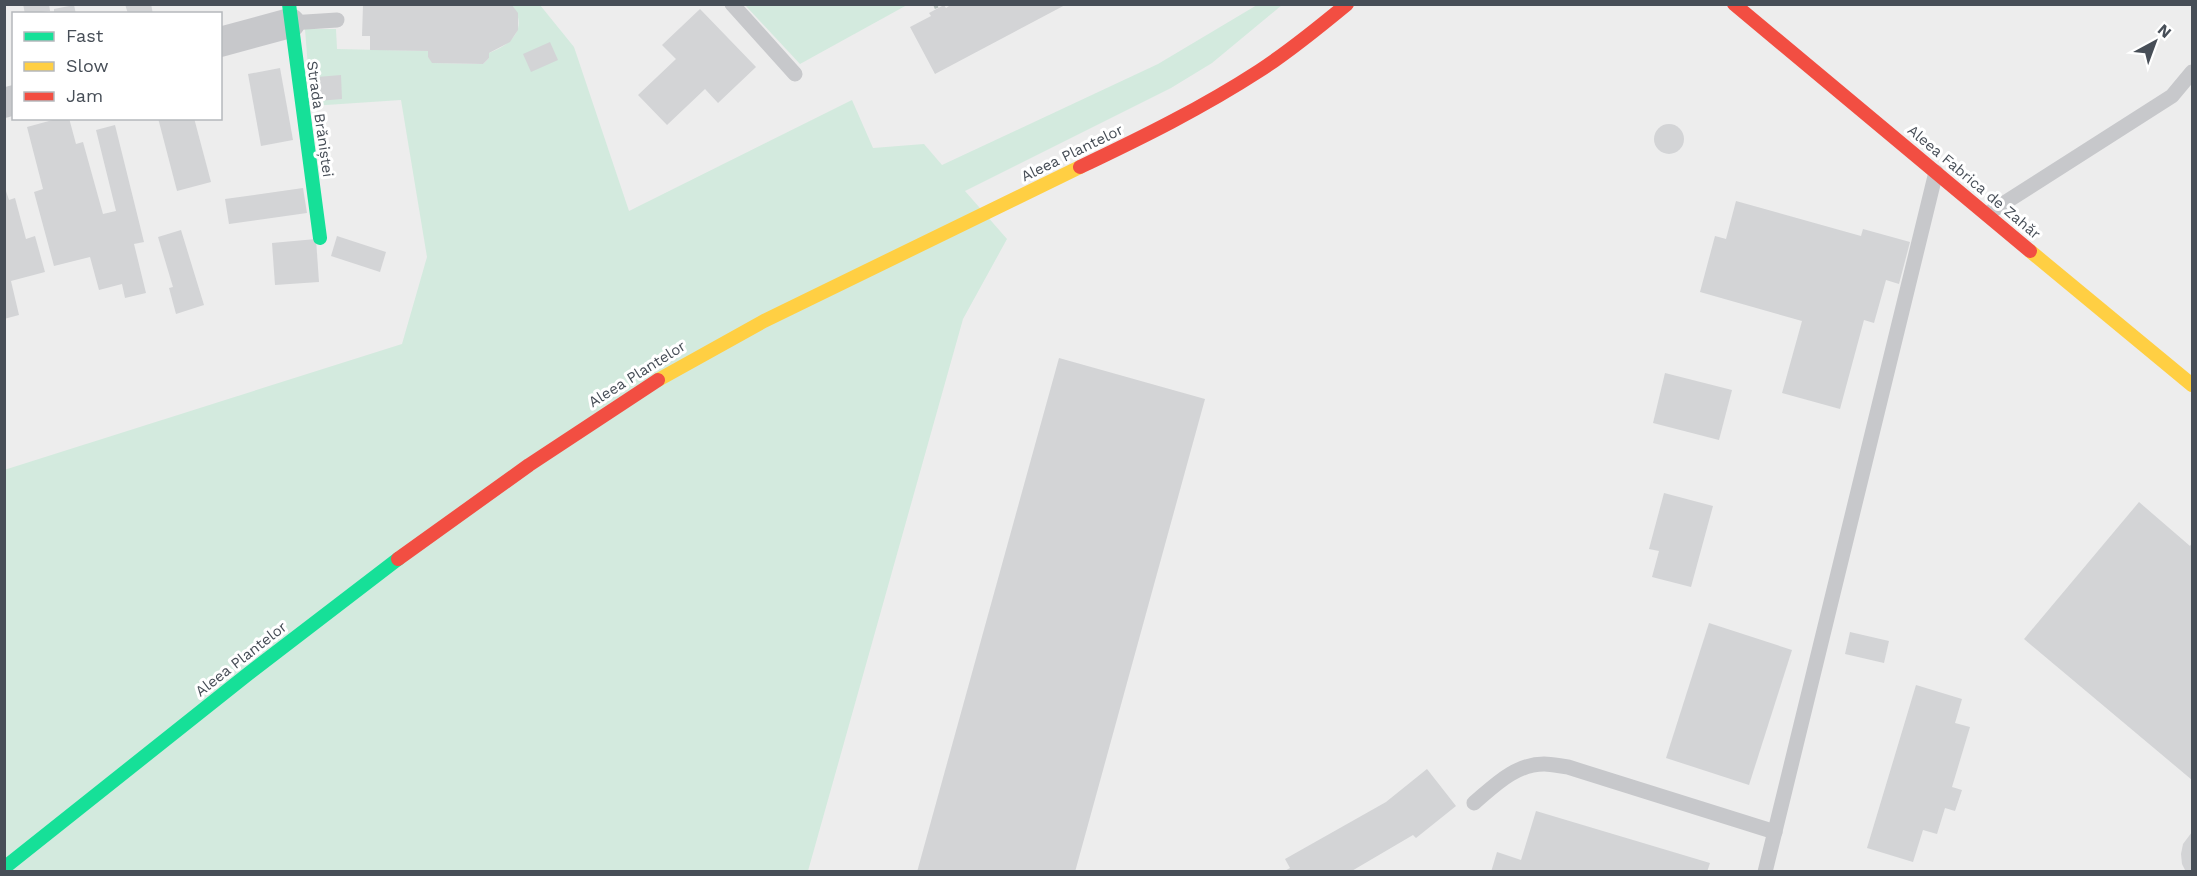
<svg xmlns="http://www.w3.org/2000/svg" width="2197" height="876" viewBox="0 0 2197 876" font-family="'Work Sans',sans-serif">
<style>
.green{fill:#d3eade}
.building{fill:#d3d4d6}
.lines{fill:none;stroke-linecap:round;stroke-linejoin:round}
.path{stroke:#b6c0bd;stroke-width:4;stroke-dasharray:4.5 3;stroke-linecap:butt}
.lane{stroke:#c7c8cb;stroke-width:15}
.street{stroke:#c7c8cb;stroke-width:30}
.fast{stroke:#16e098;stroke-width:14}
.slow{stroke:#ffcf43;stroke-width:14}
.jam{stroke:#f24e42;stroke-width:14}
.labels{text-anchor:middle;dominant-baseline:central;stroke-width:6;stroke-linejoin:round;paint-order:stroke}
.street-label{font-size:15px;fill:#474e57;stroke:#fff}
</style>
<rect width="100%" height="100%" fill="#ededed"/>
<g class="green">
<path d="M512 5H540L574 47 629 211 852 100 873 148 924 144 942 165 1158 64 1257 5H1282L1212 63 1171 88 965 191 1007 239 963 319 808 871H5L4 470 402 344 427 257 401 100 311 106 305 29H336L337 49 428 51V57L433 63 483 64 489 58V53C511 45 529 28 512 5Z"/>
<path d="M745 5H907L800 64Z"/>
</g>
<g class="building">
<path d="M23 4H49L50 11 25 14Z"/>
<path d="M125 4H151L153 14H128Z"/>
<path d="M952 4H1067L935 74 910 27 931 16 929 13 944 5 946 8Z"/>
<path d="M74 5 76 14H54V9Z"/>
<path d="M363 5H512L518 13V30L510 42 489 53V58L483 64 432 63 428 57V51L370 50V36H362Z"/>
<path d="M700 9 756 67 718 103 705 89 667 125 638 95 676 59 662 45Z"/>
<path d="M550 42 558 60 531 72 523 54Z"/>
<path d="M280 68 293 140 261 146 248 74Z"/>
<path d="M341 75 342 99 318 101 317 77Z"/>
<path d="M60 118H69L76 144 83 142 103 214 116 211 96 130 115 125 144 242 134 244 146 293 125 298 122 284 99 290 90 257 54 266 34 192 43 189 27 127Z"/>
<path d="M158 118H194L211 182 177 191Z"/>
<circle cx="1669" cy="139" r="15"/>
<path d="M4 185 9 200 15 198 26 239 35 236 45 272 11 281 19 315 4 319Z"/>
<path d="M303 188 307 213 229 224 225 199Z"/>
<path d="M1736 201 1861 236 1863 229 1910 242 1899 284 1886 280 1874 323 1864 320 1840 409 1782 393 1802 321 1700 292 1715 236 1726 239Z"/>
<path d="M181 230 204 305 176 314 169 288 173 287 158 237Z"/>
<path d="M337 236 386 252 380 272 331 256Z"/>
<path d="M316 239 319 282 275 285 272 243Z"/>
<path d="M1059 358 1205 399 1075 872H917Z"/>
<path d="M1665 373 1732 390 1719 440 1653 423Z"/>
<path d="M1664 493 1713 506 1691 587 1652 577 1659 551 1649 549Z"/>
<path d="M2139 502 2190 546 2192 543V780L2024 639Z"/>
<path d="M1709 623 1792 650 1749 785 1666 758Z"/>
<path d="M1850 632 1889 641 1884 663 1845 654Z"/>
<path d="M1916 685 1962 699 1955 723 1970 727 1952 787 1962 790 1955 811 1945 808 1937 834 1923 830 1913 862 1867 848Z"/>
<path d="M1427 769 1456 806 1416 838 1413 835 1350 872H1283L1290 868 1285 859 1386 802Z"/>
<path d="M1536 811 1710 863 1707 872H1491L1497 852 1521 860Z"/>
<path d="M2192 832V872H2186L2182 864 2181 854 2183 844Z"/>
</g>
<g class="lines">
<path class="path" d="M935 4 937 9"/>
<g class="lane">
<path d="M732 4 795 74"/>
<path d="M290 23 337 20"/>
<path d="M1987 214 2172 96 2192 72"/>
<path d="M1474 803C1494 786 1515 764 1544 764 1551 764 1560 766 1568 767L1775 832"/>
<path d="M1765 872 1936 172"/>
</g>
<g class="street">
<path d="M220 42 290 23"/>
<path d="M4 103 14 100"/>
</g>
<g class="fast">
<path d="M289 4 320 238"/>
<path d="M4 868 248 674 398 559"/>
</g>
<g class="slow">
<path d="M2030 251 2192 385"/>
<path d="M658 380 764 321 1080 167"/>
</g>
<g class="jam">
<path d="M1734 4 2030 251"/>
<path d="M1080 167C1141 138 1202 108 1259 71 1290 51 1318 28 1347 4"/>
<path d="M398 559 529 465 658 380"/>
</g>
</g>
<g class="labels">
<g class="street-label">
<text transform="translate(320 119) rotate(82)">Strada Brăniștei</text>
<text transform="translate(1072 153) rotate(-26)">Aleea Plantelor</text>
<text transform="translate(1974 182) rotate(40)">Aleea Fabrica de Zahăr</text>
<text transform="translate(637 374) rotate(-32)">Aleea Plantelor</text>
<text transform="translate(241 659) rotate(-38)">Aleea Plantelor</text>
</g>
</g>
<rect width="2197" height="876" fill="none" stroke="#474e57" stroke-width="12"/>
<rect x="12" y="12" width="210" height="108" fill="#ffffff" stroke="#b5b8bc" stroke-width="1.5"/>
<rect x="24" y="32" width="30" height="9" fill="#16e098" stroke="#b5b8bc" stroke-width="1.5"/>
<text x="66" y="42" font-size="18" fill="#474e57">Fast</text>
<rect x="24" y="62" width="30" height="9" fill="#ffcf43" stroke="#b5b8bc" stroke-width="1.5"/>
<text x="66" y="72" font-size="18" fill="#474e57">Slow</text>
<rect x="24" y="92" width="30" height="9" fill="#f24e42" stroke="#b5b8bc" stroke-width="1.5"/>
<text x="66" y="102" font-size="18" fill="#474e57">Jam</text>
<g transform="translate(2155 42) rotate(41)" stroke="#ffffff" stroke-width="4.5" paint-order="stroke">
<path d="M0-4.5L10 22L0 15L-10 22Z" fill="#474e57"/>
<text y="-9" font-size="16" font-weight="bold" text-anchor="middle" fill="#474e57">N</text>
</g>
</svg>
